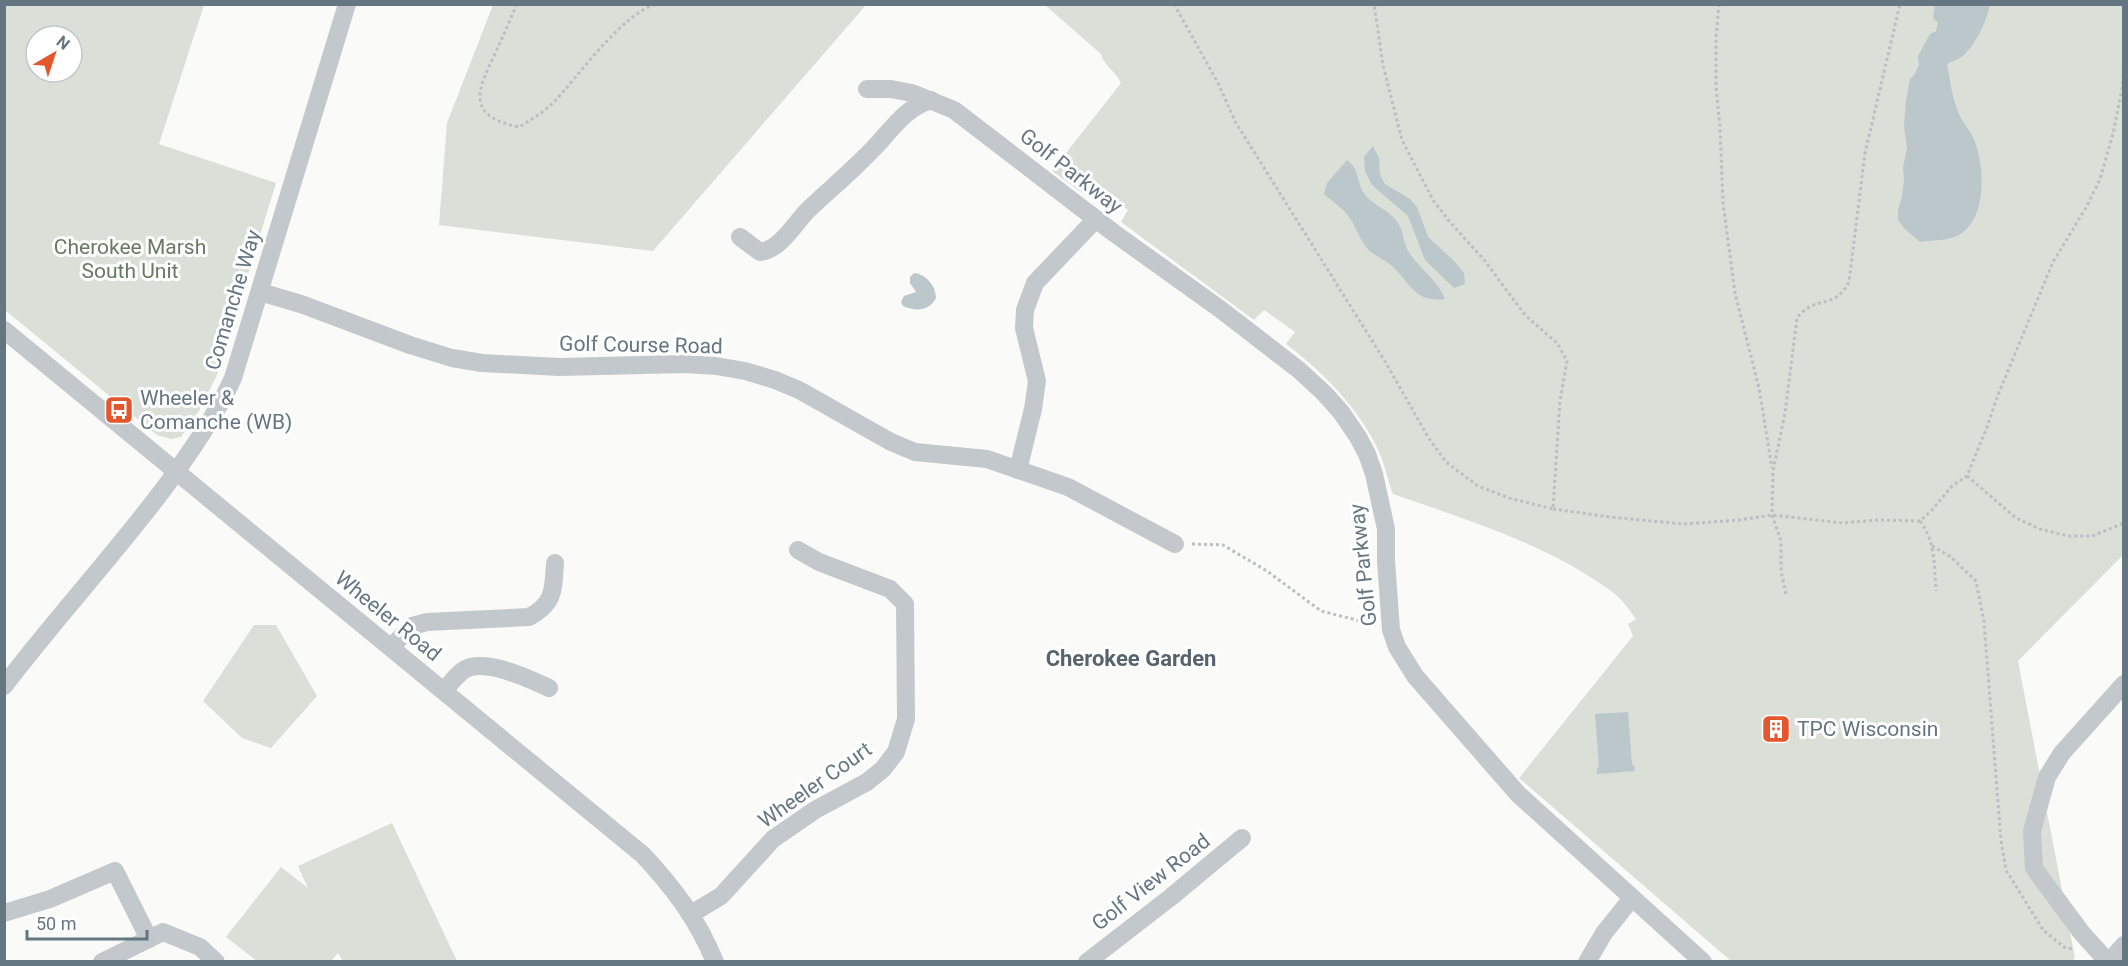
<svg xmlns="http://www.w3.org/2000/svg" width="2128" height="966" viewBox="0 0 2128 966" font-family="Roboto,sans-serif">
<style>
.green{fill:#dadfd7;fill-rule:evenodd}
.water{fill:#bbc7cb}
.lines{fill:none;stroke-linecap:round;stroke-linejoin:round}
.path{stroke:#bbbfc2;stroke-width:3;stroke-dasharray:3 3;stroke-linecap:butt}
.minor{stroke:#c3c8cc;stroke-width:18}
.labels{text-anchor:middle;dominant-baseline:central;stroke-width:6;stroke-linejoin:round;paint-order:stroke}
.street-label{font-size:21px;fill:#657683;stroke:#fff}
.park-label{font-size:21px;fill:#687a64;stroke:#fff}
.poi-label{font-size:21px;fill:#657683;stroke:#fff;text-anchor:start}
.neighbourhood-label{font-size:22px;font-weight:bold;fill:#57646e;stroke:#fff}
</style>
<rect width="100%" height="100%" fill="#fafaf8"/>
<g class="green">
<path d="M4 5H204L159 144 276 183 217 375 199 411 181 437 171 439 157 435 5 310ZM36 36H72V72H36Z"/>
<path d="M493 5V4L866 5 653 251 439 225 447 123Z"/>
<path d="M1045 5H2123V555L2018 661 2075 958 2072 961H1731L1519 778 1633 636 1628 624 1636 619C1629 609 1621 598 1611 591 1546 544 1468 520 1393 494 1388 481 1385 466 1380 454 1361 410 1323 372 1286 344L1295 332 1264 310 1254 320 1121 222 1128 210 1096 187 1088 197 1052 171 1121 83C1116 71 1103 65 1101 54Z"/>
<path d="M254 625H276L317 696 271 748 242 738 203 701Z"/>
<path d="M392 823 457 961H343L338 953 331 961H257L226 937 281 867 308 888 298 866Z"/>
</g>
<g class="water">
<path d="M1935 5H1990C1986 22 1977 42 1964 55 1959 59 1952 61 1947 64 1950 80 1952 98 1959 114 1963 124 1972 132 1975 142 1985 169 1987 221 1957 236 1946 241 1931 240 1920 242L1905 229 1898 220V209L1902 197 1904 179 1903 168 1907 148 1904 126 1906 101 1910 79 1915 74 1919 64 1918 56 1930 34 1936 31 1938 23 1933 18Z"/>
<path d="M1373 146 1379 158 1380 175 1385 184 1410 199 1417 207 1428 237 1453 260 1464 273 1465 284 1454 288 1425 260 1408 216 1372 185 1365 171 1364 157Z"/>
<path d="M1347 160C1360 170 1356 179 1363 192 1370 203 1382 207 1391 215 1407 230 1400 238 1409 252 1419 269 1438 280 1445 299 1415 303 1411 284 1393 267 1386 259 1373 256 1367 248 1357 236 1354 219 1342 209 1336 203 1330 200 1324 194L1327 183Z"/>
<path d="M914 273C926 274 936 286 936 298 929 311 916 312 903 306L901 302 904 296 916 292 910 283V277Z"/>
<path d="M1628 712 1632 765H1634L1635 771 1597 774V768L1599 767 1595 714Z"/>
</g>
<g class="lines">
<g class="path">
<path d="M517 4C510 20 503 36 496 52 477 90 465 116 519 127 531 120 542 113 553 103 578 77 623 12 657 4"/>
<path d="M1174 4 1218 83 1236 123 1386 363 1428 437 1446 462 1478 486 1509 498 1553 509 1560 401 1567 361 1557 343 1525 315 1485 261 1449 221 1433 200 1402 140 1383 65 1374 4"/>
<path d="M1719 4 1716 38V86L1720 128 1723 203 1735 293 1759 388 1772 468"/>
<path d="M1967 476 2016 518 2040 529 2068 536H2092L2124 523"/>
<path d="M1553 509 1610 517 1684 524 1739 520 1772 515 1843 523 1879 520 1920 521 1932 510 1952 486 1967 476 1987 427 1998 395 2053 262 2087 206 2100 179 2113 134 2122 89 2124 61"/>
<path d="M1920 521C1936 543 1934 565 1936 591"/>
<path d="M1192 544 1223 545 1267 571 1321 611 1376 625"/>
<path d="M1932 546 1951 557 1976 581 1984 622 2001 841 2006 870 2043 930 2064 947 2073 949"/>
<path d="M1786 594 1781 571V541L1772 515 1773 471 1785 413 1797 318C1815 294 1834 311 1849 282L1865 153 1900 4"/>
</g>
<g class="minor">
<path d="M867 89H891L912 93 954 110 1114 233 1220 309 1299 370 1324 393 1341 412 1358 437 1367 454 1374 474 1386 529V561L1391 630 1397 647 1415 676 1518 794 1703 962"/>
<path d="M740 237 760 252C780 250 795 223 808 210 829 190 852 171 872 150 891 131 904 108 931 100"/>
<path d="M260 292 301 304 410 345 452 358 482 363 559 367 685 364 716 366 745 371 775 380 799 390 891 442 915 452 987 459 1068 487 1175 544"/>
<path d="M4 330 643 855C673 887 698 920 715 962"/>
<path d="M1018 470 1033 409 1037 381 1024 328 1025 310 1035 283 1096 219"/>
<path d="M391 647 412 626 427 622 529 617C555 603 553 590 555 563"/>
<path d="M4 686C58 615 118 551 171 479 194 446 216 415 233 378L347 4"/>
<path d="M444 691C450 684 456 675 464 670 484 657 530 679 549 688"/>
<path d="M4 913 50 899 115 871 149 939"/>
<path d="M691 914 721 896 773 839 815 810 867 782 883 769 896 752 906 719 905 604 890 589 819 562 798 550"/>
<path d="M102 962 163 932 200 947 216 962"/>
<path d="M1087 962 1171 897 1242 838"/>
<path d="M1587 962 1604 933 1632 898"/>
<path d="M2108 962 2081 932 2034 868 2032 831 2047 777 2062 753 2124 684"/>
<path d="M2109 962 2124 945"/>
</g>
</g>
<defs>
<g id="bus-square" transform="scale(1.5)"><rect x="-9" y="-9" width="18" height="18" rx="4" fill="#e4572e" stroke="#fff"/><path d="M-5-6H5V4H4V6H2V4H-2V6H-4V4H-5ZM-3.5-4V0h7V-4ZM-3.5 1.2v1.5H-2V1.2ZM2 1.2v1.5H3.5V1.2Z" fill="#fff"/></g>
<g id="building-square" transform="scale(1.5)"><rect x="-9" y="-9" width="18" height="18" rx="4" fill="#e4572e" stroke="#fff"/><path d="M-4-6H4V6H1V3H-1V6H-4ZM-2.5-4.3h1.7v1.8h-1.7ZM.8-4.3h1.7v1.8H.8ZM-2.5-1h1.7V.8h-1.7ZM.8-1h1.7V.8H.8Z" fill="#fff"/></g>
</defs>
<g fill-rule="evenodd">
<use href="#bus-square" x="119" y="410"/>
<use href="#building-square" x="1776" y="729"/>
</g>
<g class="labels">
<g class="street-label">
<text transform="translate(1071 171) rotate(38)">Golf Parkway</text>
<text transform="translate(233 300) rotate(-73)">Comanche Way</text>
<text transform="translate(641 345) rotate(1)">Golf Course Road</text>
<text transform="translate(1363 565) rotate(-96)">Golf Parkway</text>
<text transform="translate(388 616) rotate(39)">Wheeler Road</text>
<text transform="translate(815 785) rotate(-35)">Wheeler Court</text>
<text transform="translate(1151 882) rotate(-38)">Golf View Road</text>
</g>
<g class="park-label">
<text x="130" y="247">Cherokee Marsh<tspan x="130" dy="24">South Unit</tspan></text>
</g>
<g class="poi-label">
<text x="140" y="398">Wheeler &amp;<tspan x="140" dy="24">Comanche (WB)</tspan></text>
<text x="1797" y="729">TPC Wisconsin</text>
</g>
<g class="neighbourhood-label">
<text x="1131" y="658">Cherokee Garden</text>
</g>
</g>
<rect width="2128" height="966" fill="none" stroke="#657683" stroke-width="12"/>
<g transform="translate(54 54) rotate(39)"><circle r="28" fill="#ffffff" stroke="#c1c8cd" stroke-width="1.5"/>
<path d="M0-4.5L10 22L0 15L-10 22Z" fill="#e4572e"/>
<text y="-9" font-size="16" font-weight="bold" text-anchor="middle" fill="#657683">N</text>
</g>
<path d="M27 930v9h120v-9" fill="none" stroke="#657683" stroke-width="3"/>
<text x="36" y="930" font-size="18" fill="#657683" stroke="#ffffff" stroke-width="4.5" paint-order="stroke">50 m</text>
</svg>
